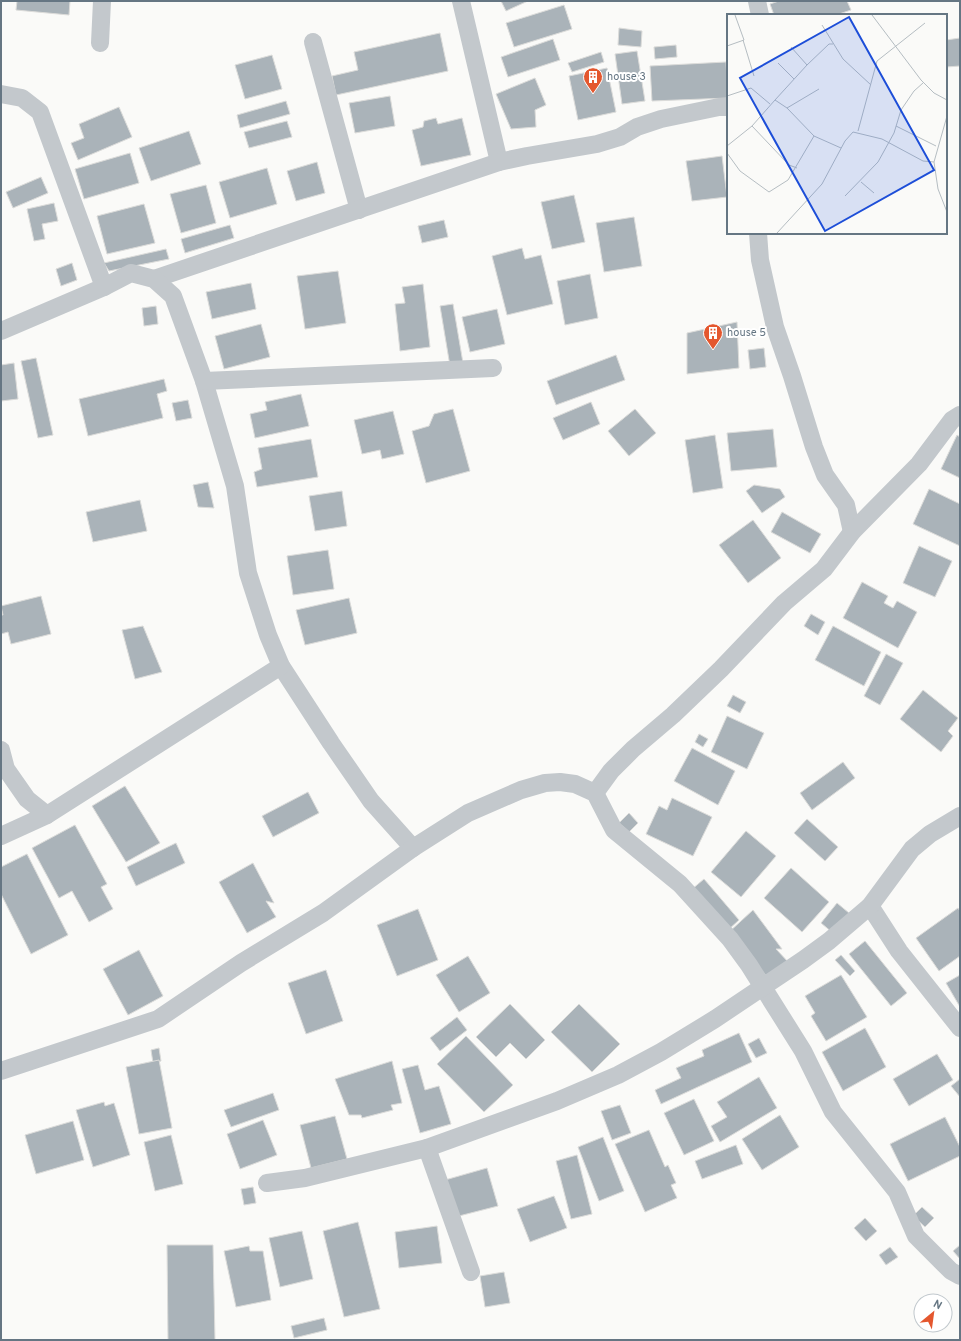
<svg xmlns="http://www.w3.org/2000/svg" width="961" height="1341" viewBox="0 0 961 1341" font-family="Overpass,sans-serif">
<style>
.building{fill:#aab3b9;stroke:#dcdcda}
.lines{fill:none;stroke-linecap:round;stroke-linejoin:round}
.minor{stroke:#c3c8cc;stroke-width:18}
.labels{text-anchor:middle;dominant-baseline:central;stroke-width:4;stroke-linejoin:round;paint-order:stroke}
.poi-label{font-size:11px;fill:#657683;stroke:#fff;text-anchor:start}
.inset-road{fill:none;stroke:#b5bdc2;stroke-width:1}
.view{fill:#1d4ed8;fill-opacity:0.15;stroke:#1d4ed8;stroke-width:2}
.inset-edge{fill:none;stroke:#657683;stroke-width:2}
</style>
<rect width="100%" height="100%" fill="#fafaf8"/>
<g class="building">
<path d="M17 1H70L69 15 16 10Z"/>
<path d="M501 1H528L506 11Z"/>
<path d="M779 1H847L851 10 836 15H774L770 4Z"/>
<path d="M564 5 572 29 514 47 506 23Z"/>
<path d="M619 28 642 31 641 47 618 45Z"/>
<path d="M440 33 448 71 336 95 332 76 358 70 354 52Z"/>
<path d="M960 38V66L946 67V40Z"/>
<path d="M553 39 560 60 508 77 501 57Z"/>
<path d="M676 45 677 57 655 59 654 47Z"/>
<path d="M637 51 645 101 622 104 615 54Z"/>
<path d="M601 52 604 62 572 72 568 63Z"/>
<path d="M272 55 282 89 245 99 235 65Z"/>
<path d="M726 62 728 98 652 101 650 66Z"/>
<path d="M607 68 616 112 578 120 569 76Z"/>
<path d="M535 78 546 105 535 110 536 127 511 129 496 94Z"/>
<path d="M390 96 395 126 355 133 349 103Z"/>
<path d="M286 101 290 114 240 128 237 115Z"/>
<path d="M119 107 132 137 78 160 71 143 84 138 79 124Z"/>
<path d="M436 118 438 124 462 118 471 155 421 166 412 130 423 127 424 121Z"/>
<path d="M287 121 292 137 249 148 244 132Z"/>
<path d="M189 131 201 164 151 181 139 148Z"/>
<path d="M130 153 139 183 84 199 75 169Z"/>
<path d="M722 156 727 197 692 201 686 161Z"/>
<path d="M317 162 325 193 296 201 287 171Z"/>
<path d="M267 168 277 204 230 218 219 182Z"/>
<path d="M41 177 48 193 13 208 6 192Z"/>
<path d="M206 185 216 223 181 233 170 194Z"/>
<path d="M574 195 585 242 552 249 541 202Z"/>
<path d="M54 203 58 221 42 224 45 239 34 241 27 209Z"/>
<path d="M144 204 155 243 107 254 97 216Z"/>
<path d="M634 217 642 266 604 272 596 223Z"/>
<path d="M444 220 448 237 422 243 418 226Z"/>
<path d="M230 225 234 238 185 253 181 239Z"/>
<path d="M522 248 525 259 541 255 553 304 507 315 492 256Z"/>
<path d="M166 249 169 259 109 271 104 263Z"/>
<path d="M72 263 77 280 61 286 56 269Z"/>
<path d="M338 271 346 323 305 329 297 276Z"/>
<path d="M590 274 598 318 565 325 557 281Z"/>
<path d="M251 283 256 309 212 319 206 292Z"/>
<path d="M423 284 430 347 400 351 395 304 405 303 402 287Z"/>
<path d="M453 304 463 363 450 366 440 306Z"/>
<path d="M156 306 158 324 144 326 142 308Z"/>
<path d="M497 309 505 344 470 352 462 317Z"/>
<path d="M737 322 739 368 687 374V333Z"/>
<path d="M261 324 270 357 224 369 215 336Z"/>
<path d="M764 348 766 367 750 369 748 350Z"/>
<path d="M616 355 625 380 556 405 547 381Z"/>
<path d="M36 358 53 435 38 438 21 361Z"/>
<path d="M14 363 18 399 1 401V365Z"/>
<path d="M164 379 167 391 157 394 163 418 88 436 79 399Z"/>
<path d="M301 394 309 426 255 438 250 414 267 410 265 402Z"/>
<path d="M188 400 192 418 176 421 172 403Z"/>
<path d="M591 402 600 424 563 440 553 418Z"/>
<path d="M453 409 470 471 426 483 412 431 429 426 434 414Z"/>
<path d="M635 409 656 433 629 456 608 431Z"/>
<path d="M393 411 404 454 382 459 380 450 362 454 354 420Z"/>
<path d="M773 429 777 467 731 471 727 433Z"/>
<path d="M715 435 723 488 693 493 685 440Z"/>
<path d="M957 435 960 437V478L941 469Z"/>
<path d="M311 439 318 477 257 487 254 472 262 469 258 448Z"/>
<path d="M208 482 214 508 198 507 193 485Z"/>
<path d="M754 485 780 489 785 497 762 513 746 491Z"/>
<path d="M929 489 960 504V546L913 524Z"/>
<path d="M342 491 347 526 315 531 309 496Z"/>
<path d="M140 500 147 531 93 542 86 512Z"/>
<path d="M782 512 821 534 810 553 771 532Z"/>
<path d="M753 520 781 558 748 583 719 545Z"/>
<path d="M919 546 952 561 935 597 903 583Z"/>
<path d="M328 550 334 589 293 595 287 556Z"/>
<path d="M862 582 888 596 884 603 893 608 897 601 917 612 898 648 843 618Z"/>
<path d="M41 596 51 634 11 644 8 632 1 634V615H3L1 606Z"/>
<path d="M349 598 357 633 305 645 296 610Z"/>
<path d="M811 614 825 622 818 635 804 626Z"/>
<path d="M143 626 162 672 135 679 122 630Z"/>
<path d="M833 626 881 652 864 686 815 660Z"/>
<path d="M886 654 903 663 880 705 864 696Z"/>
<path d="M923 690 958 718 948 731 953 736 941 752 900 719Z"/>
<path d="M733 695 746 702 740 713 727 706Z"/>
<path d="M727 716 764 733 747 769 711 752Z"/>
<path d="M699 734 708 739 703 747 695 742Z"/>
<path d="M692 748 735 771 718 805 674 781Z"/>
<path d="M843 762 855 778 812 810 800 793Z"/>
<path d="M125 786 160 843 126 862 92 806Z"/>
<path d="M308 792 319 813 273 837 262 816Z"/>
<path d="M672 798 712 817 693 856 646 834 659 806 667 810Z"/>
<path d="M629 813 638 823 629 832 619 823Z"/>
<path d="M807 819 838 847 825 861 794 833Z"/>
<path d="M75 825 107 884 101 887 113 909 89 922 72 891 59 898 32 848Z"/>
<path d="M746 831 776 856 741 897 711 872Z"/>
<path d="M176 843 185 863 136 886 127 867Z"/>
<path d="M27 854 68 935 31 954 1 894V867Z"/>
<path d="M253 863 274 903 266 901 276 917 247 933 219 882Z"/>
<path d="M791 868 829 902 802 932 764 898Z"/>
<path d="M704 879 739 920 727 931 691 890Z"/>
<path d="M837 903 849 913 833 933 821 923Z"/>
<path d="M958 908 960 911V956L939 971 916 938Z"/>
<path d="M418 909 438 960 397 976 377 925Z"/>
<path d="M753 910 782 949H776L790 964 770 980 728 933Z"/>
<path d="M865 941 907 993 891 1006 849 954Z"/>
<path d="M139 950 163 996 128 1015 103 969Z"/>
<path d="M841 955 855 971 850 976 835 960Z"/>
<path d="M468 956 490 993 459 1012 436 975Z"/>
<path d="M326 970 343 1021 306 1034 288 983Z"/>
<path d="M841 975 867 1017 826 1041 811 1016 815 1013 805 996Z"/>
<path d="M960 975V1007L946 983Z"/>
<path d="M510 1004 545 1040 526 1059 510 1043 496 1057 476 1037Z"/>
<path d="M579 1004 620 1044 592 1072 551 1032Z"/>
<path d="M457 1017 467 1030 440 1051 430 1038Z"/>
<path d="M865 1028 886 1067 843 1091 822 1052Z"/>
<path d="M739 1033 752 1062 661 1104 655 1090 681 1078 676 1068 704 1056 702 1050Z"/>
<path d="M466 1036 513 1085 484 1112 437 1064Z"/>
<path d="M759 1038 767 1053 756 1058 748 1044Z"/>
<path d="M159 1048 161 1061 153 1063 151 1050Z"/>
<path d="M937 1054 953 1080 909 1106 893 1079Z"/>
<path d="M159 1060 172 1128 139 1134 126 1067Z"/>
<path d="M392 1061 402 1103 391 1105 393 1110 362 1118 361 1115H349L335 1079Z"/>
<path d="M418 1065 425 1090 439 1086 451 1124 420 1133 402 1069Z"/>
<path d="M759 1077 777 1108 720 1142 711 1126 727 1117 717 1102Z"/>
<path d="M960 1079V1097L951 1086Z"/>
<path d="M273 1093 279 1110 231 1127 224 1110Z"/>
<path d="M694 1099 714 1141 684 1155 664 1113Z"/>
<path d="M104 1102 105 1106 114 1103 130 1155 93 1167 76 1110Z"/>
<path d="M620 1105 631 1133 612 1140 601 1111Z"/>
<path d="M780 1115 799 1147 762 1170 742 1139Z"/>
<path d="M335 1116 347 1159 311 1168 300 1125Z"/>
<path d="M945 1117 960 1147V1156L908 1181 890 1144Z"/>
<path d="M263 1120 277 1155 240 1169 227 1134Z"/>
<path d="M73 1121 84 1160 36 1174 25 1135Z"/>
<path d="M649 1130 665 1167 668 1165 676 1183 671 1185 677 1198 645 1212 615 1144Z"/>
<path d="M171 1135 183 1184 155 1191 144 1142Z"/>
<path d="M603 1137 624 1191 599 1201 578 1147Z"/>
<path d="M736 1145 743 1164 702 1179 695 1161Z"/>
<path d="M577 1155 592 1214 571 1219 556 1161Z"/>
<path d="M487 1168 498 1206 455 1217 445 1180Z"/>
<path d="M253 1187 256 1203 244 1205 241 1189Z"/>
<path d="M554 1196 567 1228 530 1242 517 1209Z"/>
<path d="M922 1207 934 1218 925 1227 913 1216Z"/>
<path d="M865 1218 877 1231 866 1241 854 1228Z"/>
<path d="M358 1222 380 1309 344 1317 323 1231Z"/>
<path d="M437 1226 442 1263 399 1268 395 1232Z"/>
<path d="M302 1231 313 1279 280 1287 269 1238Z"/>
<path d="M167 1245H213L215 1340H168Z"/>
<path d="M960 1245V1259L953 1251Z"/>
<path d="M249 1246 250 1251H263L271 1300 236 1307 224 1251Z"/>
<path d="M890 1247 898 1257 886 1265 879 1255Z"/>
<path d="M504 1272 510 1303 485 1307 480 1276Z"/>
<path d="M324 1318 327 1330 294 1338 291 1326Z"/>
</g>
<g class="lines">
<g class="minor">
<path d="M461 1 499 162"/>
<path d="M757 1 760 15"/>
<path d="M313 42 359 210"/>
<path d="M100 43 102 1"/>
<path d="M1 94 22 98 40 112 104 287"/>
<path d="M758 233 760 260 775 327 792 376 814 447 825 475 846 505 852 532"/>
<path d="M154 279 499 162 527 156 597 144 620 137 637 127 661 119 719 107H728"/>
<path d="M1 331 104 287 131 273 154 279 173 296 204 381 235 486 248 573 268 635 281 666 331 743 371 801 413 848"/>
<path d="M204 381 493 368"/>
<path d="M1 750 6 769 27 799 47 815"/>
<path d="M595 793 611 771 633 749 673 715 721 669 784 603 824 569 852 532 919 464 952 420 960 415"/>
<path d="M1 836 47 815 281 666"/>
<path d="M870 906 899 951 960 1028"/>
<path d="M1 1071 158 1019 241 963 323 913 413 848 468 813 521 790 545 783 560 782 575 784 595 793 614 830 680 884 730 939 749 965 803 1051 833 1112 897 1192 916 1236 951 1271 960 1276"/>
<path d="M427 1148 471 1272"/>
<path d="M267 1183 305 1178 427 1148 557 1101 618 1075 661 1052 715 1019 803 960 829 941 870 906 912 849 930 834 960 816"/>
</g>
</g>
<defs>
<g id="building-pin" transform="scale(1)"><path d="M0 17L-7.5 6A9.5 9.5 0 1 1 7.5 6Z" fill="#e4572e" stroke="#fff"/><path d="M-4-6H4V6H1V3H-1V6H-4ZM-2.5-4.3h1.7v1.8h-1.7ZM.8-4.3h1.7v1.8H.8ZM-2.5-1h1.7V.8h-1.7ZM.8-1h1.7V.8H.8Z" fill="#fff"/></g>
</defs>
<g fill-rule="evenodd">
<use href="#building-pin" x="593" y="77"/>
<use href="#building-pin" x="713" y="333"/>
</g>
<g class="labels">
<g class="poi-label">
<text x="607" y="77">house 3</text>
<text x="727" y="333">house 5</text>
</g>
</g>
<g transform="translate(727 14)">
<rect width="220" height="220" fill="#fafaf8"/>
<path class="inset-road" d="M145 1 194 66 207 79 220 86M95 11 116 45 144 71M16 26 27 62M0 32 17 26 8 1M64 33 80 51M51 49 67 65M0 82 24 74 43 90M48 86 80 51 102 30H106M60 94 92 75M220 102 207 148 211 175 220 198M25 112 62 151 70 154M169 112 209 132M131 117 150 47 198 9M0 132 25 112 48 86 60 94 87 122 114 134M0 139 13 157 42 178 61 166 87 122M134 168 147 179M118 182 151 148 167 119 174 96 187 77 196 69M50 219 95 170 118 127 126 118 155 125 196 147 207 148"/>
<path class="view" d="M122 3 207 156 98 217 13 64Z"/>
<rect width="220" height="220" class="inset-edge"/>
</g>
<rect width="961" height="1341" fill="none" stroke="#657683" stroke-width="4"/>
<g transform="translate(933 1313) rotate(29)"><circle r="19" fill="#ffffff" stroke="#c1c8cd"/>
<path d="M0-3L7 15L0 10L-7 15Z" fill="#e4572e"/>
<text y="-6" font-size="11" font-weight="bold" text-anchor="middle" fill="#657683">N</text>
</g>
</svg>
